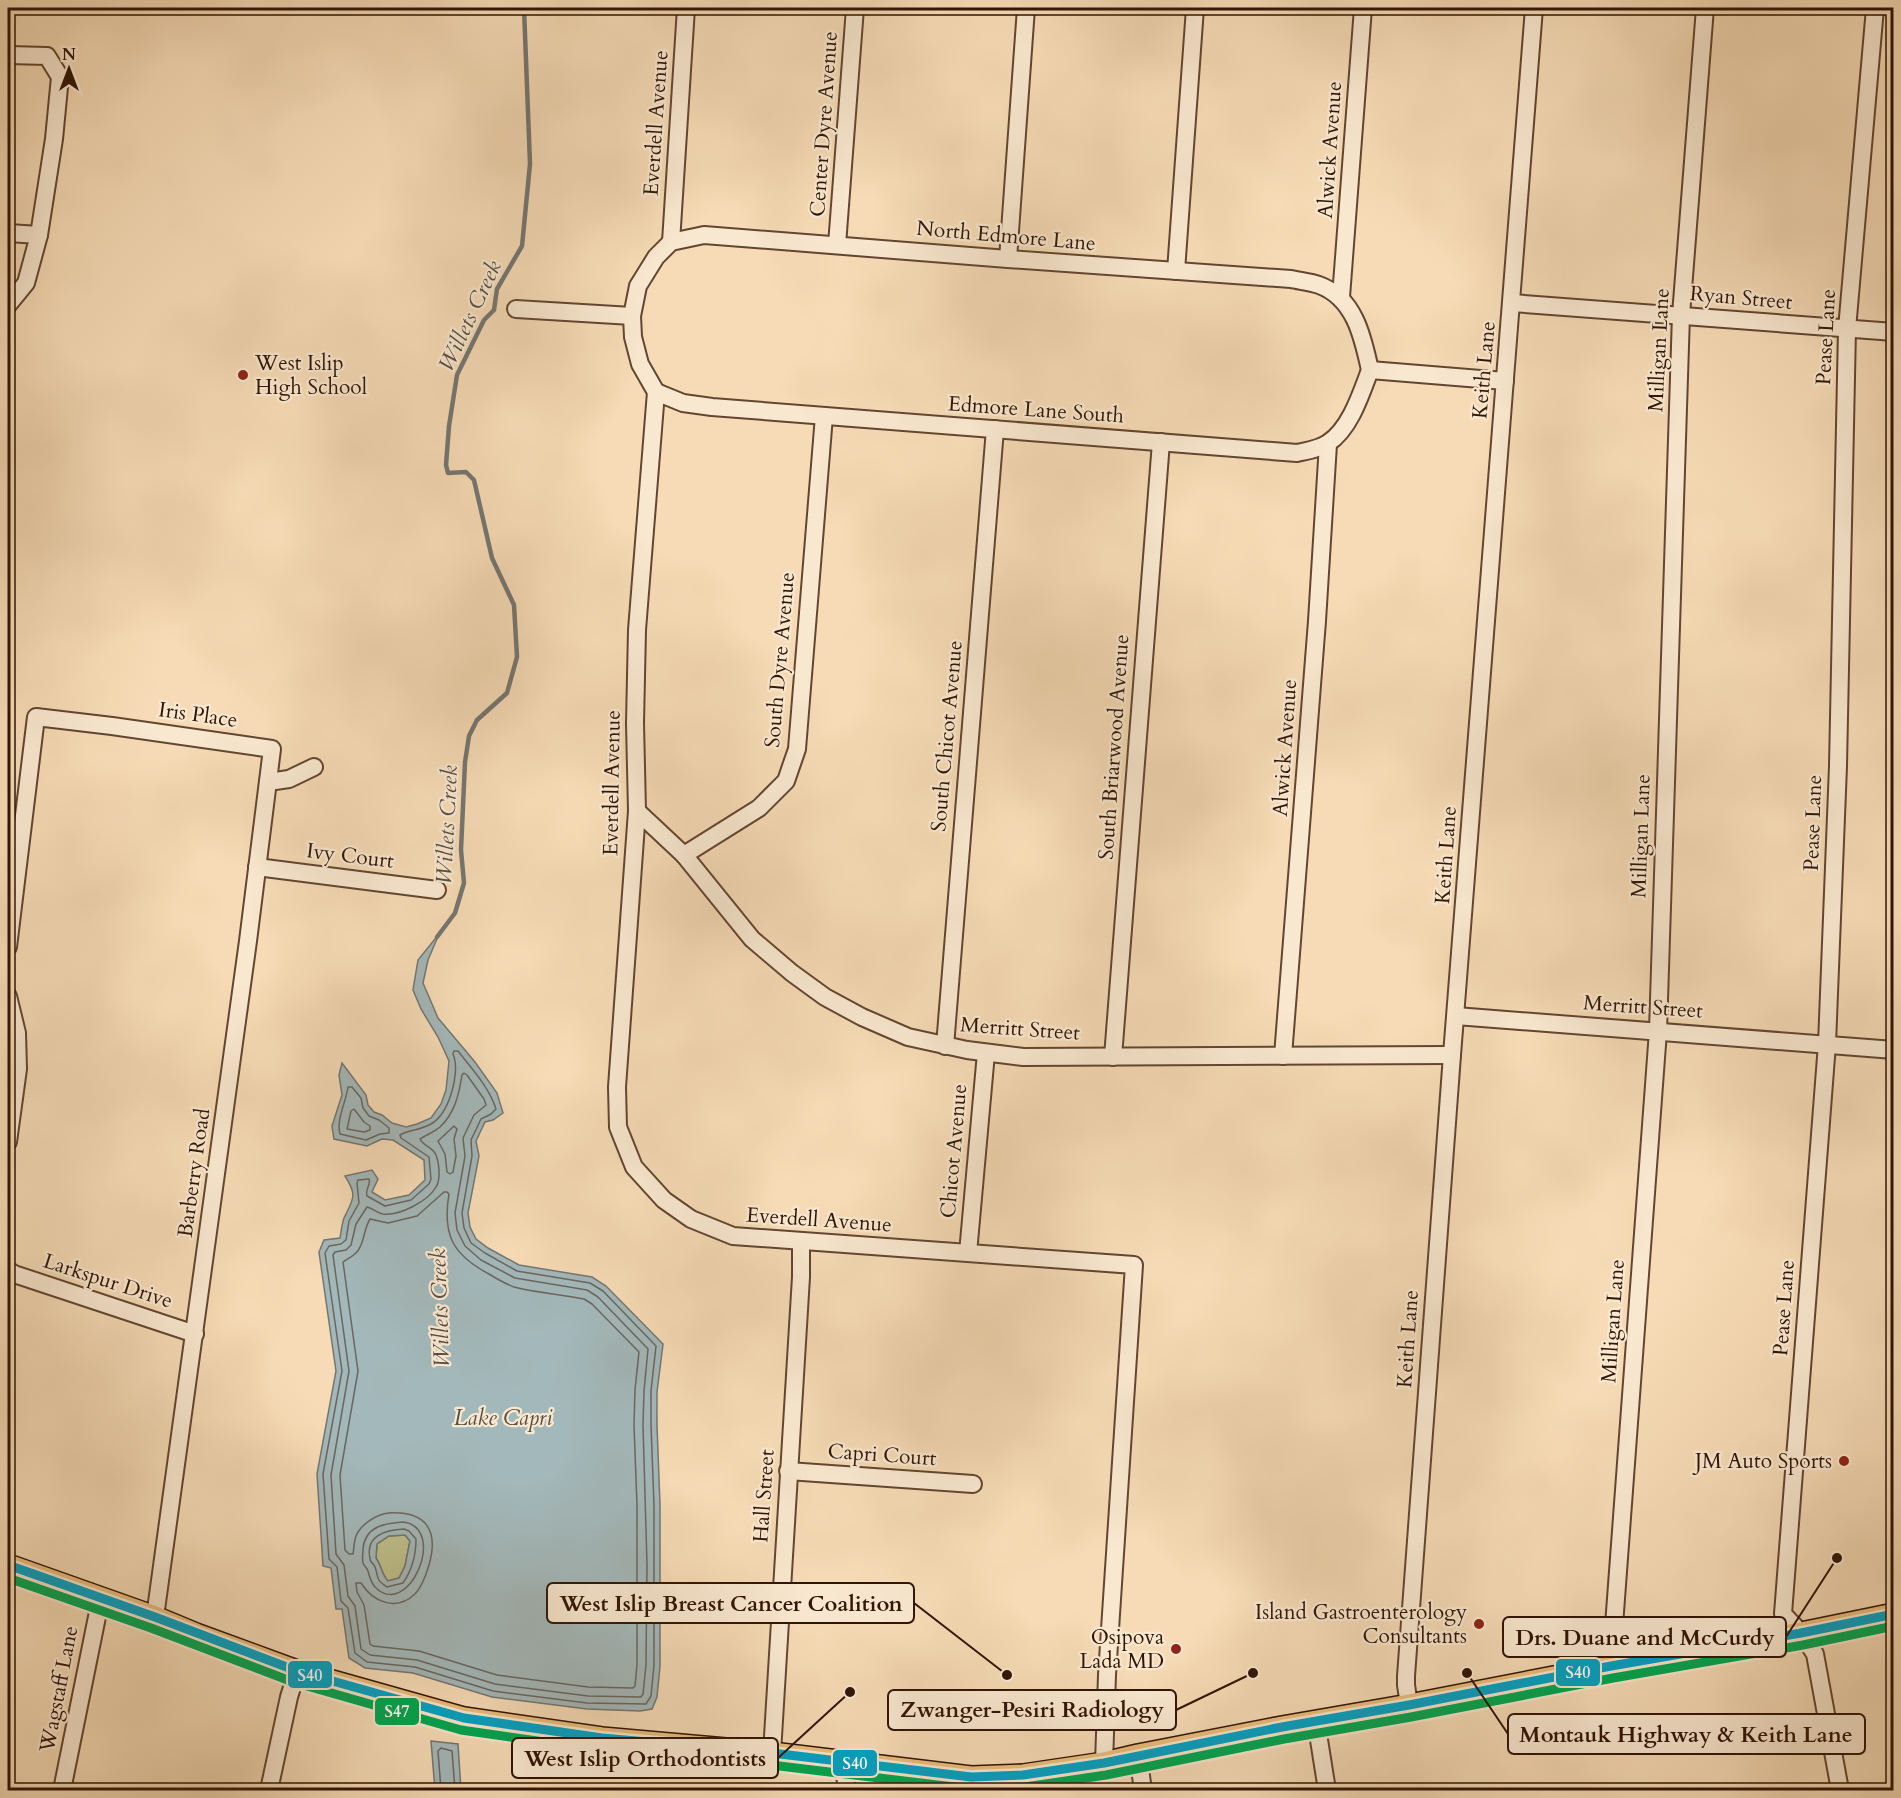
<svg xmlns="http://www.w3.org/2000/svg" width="1901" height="1798" viewBox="0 0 1901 1798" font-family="Cardo,serif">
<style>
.green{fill:#bec08c;stroke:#776a48;stroke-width:1.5}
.water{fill:#a3b8ba;stroke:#757672;stroke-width:1.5;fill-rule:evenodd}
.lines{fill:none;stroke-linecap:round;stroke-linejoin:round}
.shore{stroke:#6a6660;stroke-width:1.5}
.stream{stroke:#757672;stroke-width:4.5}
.minor-casing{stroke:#624631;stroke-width:20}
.major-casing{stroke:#301405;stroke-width:24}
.minor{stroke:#f9e8d0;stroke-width:16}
.major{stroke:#ebbe7b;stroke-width:21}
.bus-1-casing{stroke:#f9e8d0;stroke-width:14}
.bus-2-casing{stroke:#f9e8d0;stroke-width:14}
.bus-1{stroke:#02a2c4;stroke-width:9}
.bus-2{stroke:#00a651;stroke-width:9}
.poi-dot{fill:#8f2418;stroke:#f9e8d0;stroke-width:2}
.labels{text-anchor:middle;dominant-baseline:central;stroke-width:4.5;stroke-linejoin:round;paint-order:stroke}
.street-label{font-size:21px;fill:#301405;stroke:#f9e8d0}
.poi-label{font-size:21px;fill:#301405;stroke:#f9e8d0;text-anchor:end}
.water-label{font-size:22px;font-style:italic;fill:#584d44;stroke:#f9e8d0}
.leader{fill:none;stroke:#301405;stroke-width:2}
.callout-dot{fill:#301405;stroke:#f9e8d0;stroke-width:2}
.callout{fill:#f9e8d0;stroke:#301405;stroke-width:2}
.callout-label{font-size:22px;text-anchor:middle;font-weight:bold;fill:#301405}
.line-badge{stroke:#f9e8d0;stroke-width:2}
.badge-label{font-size:16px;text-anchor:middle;font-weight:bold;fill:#fff}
</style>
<rect width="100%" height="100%" fill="#f6dbb6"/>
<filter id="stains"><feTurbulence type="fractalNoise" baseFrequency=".00333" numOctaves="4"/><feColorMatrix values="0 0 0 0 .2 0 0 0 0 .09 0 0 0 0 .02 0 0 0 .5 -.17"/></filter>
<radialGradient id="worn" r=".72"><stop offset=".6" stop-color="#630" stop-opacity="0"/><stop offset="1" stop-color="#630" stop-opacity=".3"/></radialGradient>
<path class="green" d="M405 1535 410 1541 405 1566 399 1578 388 1581C381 1574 382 1566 376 1558L377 1544 389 1536Z"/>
<g class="water">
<path d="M439 934 428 960 423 983 438 1018 475 1062 497 1093 503 1113 493 1120 485 1122 476 1141 479 1156 468 1213 470 1227 476 1239 488 1248 519 1265 592 1277 606 1286 663 1344 657 1392V1425L660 1505V1666L657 1697 652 1709 640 1711 587 1709 492 1697 413 1673 365 1668 349 1658 342 1609H336L331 1568 323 1566 317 1474 336 1371 319 1252 324 1240 340 1238C341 1231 342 1224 344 1218 353 1199 358 1196 345 1176L372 1170 378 1179 372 1192 385 1200 409 1195 425 1180 424 1160 393 1140 382 1139 367 1146 334 1139 332 1126 342 1095 339 1075 342 1063 366 1095 368 1105 374 1112 382 1115 392 1123 406 1127 417 1124 431 1118 441 1104 446 1090 449 1061 438 1037 421 1009 413 990 418 960ZM405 1535 410 1541 405 1566 399 1578 388 1581C381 1574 382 1566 376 1558L377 1544 389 1536Z"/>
<path d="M431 1741 458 1744 461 1790H435Z"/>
</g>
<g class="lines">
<g class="shore">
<path d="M454 1051H458C472 1069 489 1087 496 1109L491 1114 481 1119 471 1140 472 1156 462 1213 464 1228 471 1243 485 1253 517 1271 590 1283 603 1291 656 1346 651 1391V1425L654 1505V1665L651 1696 646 1704 587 1703 493 1691 415 1667 367 1662 355 1653 348 1608 341 1601 337 1567 329 1559 323 1474 342 1371 325 1253 329 1246 341 1244 346 1240 349 1221 359 1203 357 1183 358 1180 369 1179C371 1185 365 1189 367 1196L385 1206 411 1200 429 1184 431 1179 429 1157 401 1138 400 1135C408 1130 421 1130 431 1124 449 1114 461 1072 453 1054Z"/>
<path d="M464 1073 467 1075 484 1099 486 1105 474 1115 463 1138 465 1156 455 1213 457 1230 465 1246 481 1260 515 1278 587 1290 598 1297 648 1349 644 1391 643 1425 647 1565 646 1665 643 1694 641 1697 588 1696 495 1684 417 1660 370 1655 361 1649 355 1606 348 1596 344 1565 336 1554 331 1475 349 1371 333 1255 335 1252 346 1250 351 1245 356 1224 367 1207C372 1208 377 1213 383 1214 400 1216 428 1201 436 1187 441 1180 439 1162 436 1155 433 1147 423 1146 420 1139 426 1135 434 1132 440 1127 455 1113 459 1094 462 1075Z"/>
<path d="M348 1087H352L361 1098 363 1108 369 1116 379 1120 389 1128V1133L380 1134 366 1140 340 1134C336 1120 346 1102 348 1087Z"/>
<path d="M354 1109 364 1122 370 1126V1130L364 1132 347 1129 351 1111Z"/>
<path d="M454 1126 457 1129 454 1139 456 1156 453 1172 450 1174 447 1172 445 1154 438 1141Z"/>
<path d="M444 1192H447L449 1194C442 1235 453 1255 489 1274 497 1279 506 1284 514 1287 537 1293 561 1294 584 1299L592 1304 639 1352 635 1390 634 1425 637 1506V1665L635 1686 633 1688 588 1687 497 1675 419 1651 373 1646 370 1644 364 1605 357 1592 356 1583H361C373 1602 396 1612 415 1594 422 1587 426 1575 429 1565 439 1530 426 1511 389 1513 377 1514 361 1524 356 1536 354 1542 354 1548 353 1554H349L345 1550 340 1475 358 1371 343 1262C347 1259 352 1257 356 1253 365 1244 363 1230 370 1219L388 1223 417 1216Z"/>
<path d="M404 1522C448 1529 408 1621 375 1587 370 1581 370 1578 368 1571 367 1568 364 1566 363 1563 362 1558 363 1553 363 1549 365 1526 385 1523 404 1522Z"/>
<path d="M404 1529 409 1531 416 1539C416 1555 412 1570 403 1583L387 1587C375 1579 379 1578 375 1567 373 1562 371 1564 370 1559 365 1535 386 1530 404 1529Z"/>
<path d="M441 1790 438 1751 441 1748 452 1751 455 1790"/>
</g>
<path class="stream" d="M437 937 455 913 464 883 461 850 465 762 469 736 477 720 507 693 517 657 514 605 492 558 474 480 466 472 448 473 446 465 449 426 457 375 484 320 494 310 497 289 522 246 530 164 524 8"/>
<g class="minor-casing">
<g id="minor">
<path d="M8 55 47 56 60 77 54 139 39 235 26 283 8 305"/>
<path d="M8 233 39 235"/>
<path d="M671 242 686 8"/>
<path d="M837 245 855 8"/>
<path d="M1008 259 1026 8"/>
<path d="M1176 271 1195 8"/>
<path d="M1341 297 1363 8"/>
<path d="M1512 303 1894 332"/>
<path d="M516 309 632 316"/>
<path d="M1370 370 1505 381"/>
<path d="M656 392 683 403 712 407 1297 453C1306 451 1320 449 1328 443 1350 429 1361 394 1370 370"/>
<path d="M268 782 289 779 314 767"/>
<path d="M637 811 684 855 752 939 792 973 825 997 862 1017 908 1037 967 1050 1023 1057 1452 1055"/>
<path d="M684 855 759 808 786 781 797 749 824 416"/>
<path d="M257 867 437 890"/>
<path d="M8 947 36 717 112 726 272 749 248 941 155 1617"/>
<path d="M8 996 17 1033 18 1069 8 1142"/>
<path d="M1456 1016 1894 1050"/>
<path d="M945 1046 995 429"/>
<path d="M1283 1056 1317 621 1328 444"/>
<path d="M1113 1057 1161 442"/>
<path d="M968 1253 986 1053"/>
<path d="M8 1270 14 1274 195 1334"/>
<path d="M788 1471 973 1484"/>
<path d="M1611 1666 1658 1031 1681 315 1705 8"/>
<path d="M1409 1705 1406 1685V1676L1452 1055 1534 8"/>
<path d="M1316 1721 1327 1790"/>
<path d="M772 1753 801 1277V1241"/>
<path d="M1138 1755 1143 1790"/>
<path d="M843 1761 847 1790"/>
<path d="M1104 1763 1107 1675 1134 1265 733 1236 691 1219 664 1200 634 1167 618 1127 617 1087 637 811 635 723 637 630 656 392 640 364 633 337 632 316 638 286 656 257 671 242 704 235 1008 259 1291 279C1300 281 1311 282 1319 285 1355 298 1363 338 1370 370"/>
<path d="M62 1790 101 1597"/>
<path d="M269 1790 289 1697 297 1671"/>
<path d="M1840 1790 1815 1654 1801 1633 1783 1614 1827 1044 1838 766 1847 329 1875 8"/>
</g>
</g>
<g class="major-casing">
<path id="major" d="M8 1565 155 1617 196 1634 297 1671 464 1718 602 1738 772 1753 971 1777 1023 1775 1104 1763 1138 1755 1282 1727 1409 1705 1611 1666 1801 1633 1894 1614"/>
</g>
<use href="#minor" class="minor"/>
<use href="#major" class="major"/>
<g class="bus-1-casing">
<path id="bus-1" d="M8 1565 155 1617 297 1671 464 1718 602 1738 772 1753 971 1777 1023 1775 1104 1763 1282 1727 1409 1705 1611 1666 1801 1633 1894 1614"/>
</g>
<g class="bus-2-casing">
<path id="bus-2" d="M8 1578 151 1628 293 1682 461 1730 600 1750 771 1765 971 1789 1025 1787 1106 1775 1284 1739 1411 1717 1613 1678 1803 1645 1894 1626"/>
</g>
<use href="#bus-1" class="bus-1"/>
<use href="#bus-2" class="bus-2"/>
</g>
<g class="poi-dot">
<circle cx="243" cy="375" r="6"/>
<circle cx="1844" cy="1461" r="6"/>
<circle cx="1479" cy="1624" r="6"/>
<circle cx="1176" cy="1649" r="6"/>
</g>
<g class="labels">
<g class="street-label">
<text transform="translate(656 123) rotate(-86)">Everdell Avenue</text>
<text transform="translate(824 124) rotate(-86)">Center Dyre Avenue</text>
<text transform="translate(1330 150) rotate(-86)">Alwick Avenue</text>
<text transform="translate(1006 236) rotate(5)">North Edmore Lane</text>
<text transform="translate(1741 298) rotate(5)">Ryan Street</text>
<text transform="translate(1826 337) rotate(-87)">Pease Lane</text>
<text transform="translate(1659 350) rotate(-87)">Milligan Lane</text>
<text transform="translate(1484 370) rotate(-85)">Keith Lane</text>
<text transform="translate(1036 410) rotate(4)">Edmore Lane South</text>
<text transform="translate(780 660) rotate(-85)">South Dyre Avenue</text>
<text transform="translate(198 715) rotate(8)">Iris Place</text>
<text transform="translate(947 736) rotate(-85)">South Chicot Avenue</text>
<text transform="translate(1114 747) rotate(-86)">South Briarwood Avenue</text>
<text transform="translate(1285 748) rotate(-86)">Alwick Avenue</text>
<text transform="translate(612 783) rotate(-89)">Everdell Avenue</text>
<text transform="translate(1813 823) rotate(-88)">Pease Lane</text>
<text transform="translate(1641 836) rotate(-88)">Milligan Lane</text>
<text transform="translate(1446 855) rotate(-86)">Keith Lane</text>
<text transform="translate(350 856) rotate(7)">Ivy Court</text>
<text transform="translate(1643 1007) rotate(4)">Merritt Street</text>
<text transform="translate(1020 1029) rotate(4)">Merritt Street</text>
<text transform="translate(954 1151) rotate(-85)">Chicot Avenue</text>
<text transform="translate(194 1173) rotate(-82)">Barberry Road</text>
<text transform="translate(819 1220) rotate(4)">Everdell Avenue</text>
<text transform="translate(108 1281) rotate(18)">Larkspur Drive</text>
<text transform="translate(1784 1308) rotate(-86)">Pease Lane</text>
<text transform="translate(1613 1321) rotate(-86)">Milligan Lane</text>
<text transform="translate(1408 1339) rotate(-86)">Keith Lane</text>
<text transform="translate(882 1455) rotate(4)">Capri Court</text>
<text transform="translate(764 1496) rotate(-86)">Hall Street</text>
<text transform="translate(59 1689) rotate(-79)">Wagstaff Lane</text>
</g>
<g class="poi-label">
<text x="255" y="363" text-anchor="start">West Islip<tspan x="255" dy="24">High School</tspan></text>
<text x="1832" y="1461">JM Auto Sports</text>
<text x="1467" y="1612">Island Gastroenterology<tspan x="1467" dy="24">Consultants</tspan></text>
<text x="1164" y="1637">Osipova<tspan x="1164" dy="24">Lada MD</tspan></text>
</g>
<g class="water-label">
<text transform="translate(470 316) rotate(-65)">Willets Creek</text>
<text transform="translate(447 825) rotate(-87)">Willets Creek</text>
<text transform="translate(440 1308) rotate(-92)">Willets Creek</text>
<text x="503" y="1418">Lake Capri</text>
</g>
</g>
<path class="leader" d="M1007 1675L914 1603M1837 1558L1786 1637M1253 1673L1176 1710M1467 1673L1508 1734M850 1692L778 1758"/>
<g class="callout-dot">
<circle cx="1007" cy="1675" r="6"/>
<circle cx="1837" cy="1558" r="6"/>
<circle cx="1253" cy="1673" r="6"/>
<circle cx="1467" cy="1673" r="6"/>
<circle cx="850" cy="1692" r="6"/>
</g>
<g class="callout">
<rect x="547" y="1583" width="367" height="40" rx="6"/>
<rect x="1503" y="1617" width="283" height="40" rx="6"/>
<rect x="888" y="1690" width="288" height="40" rx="6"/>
<rect x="1508" y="1714" width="357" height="40" rx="6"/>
<rect x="512" y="1738" width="266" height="40" rx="6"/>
</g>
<g class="callout-label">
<text x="731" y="1611">West Islip Breast Cancer Coalition</text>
<text x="1645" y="1645">Drs. Duane and McCurdy</text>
<text x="1032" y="1717">Zwanger-Pesiri Radiology</text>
<text x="1686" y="1742">Montauk Highway &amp; Keith Lane</text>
<text x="645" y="1766">West Islip Orthodontists</text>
</g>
<g class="line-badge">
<rect x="1555" y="1658" width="46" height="29" rx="6" fill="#02a2c4"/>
<rect x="287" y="1660" width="46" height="29" rx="6" fill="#02a2c4"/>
<rect x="374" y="1697" width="46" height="29" rx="6" fill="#00a651"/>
<rect x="832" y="1749" width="46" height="28" rx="6" fill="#02a2c4"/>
</g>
<g class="badge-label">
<text x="1578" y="1678">S40</text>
<text x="310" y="1681">S40</text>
<text x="397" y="1717">S47</text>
<text x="855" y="1769">S40</text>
</g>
<rect width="1901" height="1798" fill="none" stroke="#f6dbb6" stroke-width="30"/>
<rect x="9" y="9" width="1883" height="1780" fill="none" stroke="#301405" stroke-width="3"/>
<rect x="15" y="15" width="1871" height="1768" fill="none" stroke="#301405" stroke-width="1.5"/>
<g transform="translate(69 69)" stroke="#f9e8d0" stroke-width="4.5" paint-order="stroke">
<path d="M0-4.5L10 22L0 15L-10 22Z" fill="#301405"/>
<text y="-9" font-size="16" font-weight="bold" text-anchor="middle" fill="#301405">N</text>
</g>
<rect width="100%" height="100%" filter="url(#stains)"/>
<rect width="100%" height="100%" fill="url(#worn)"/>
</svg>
